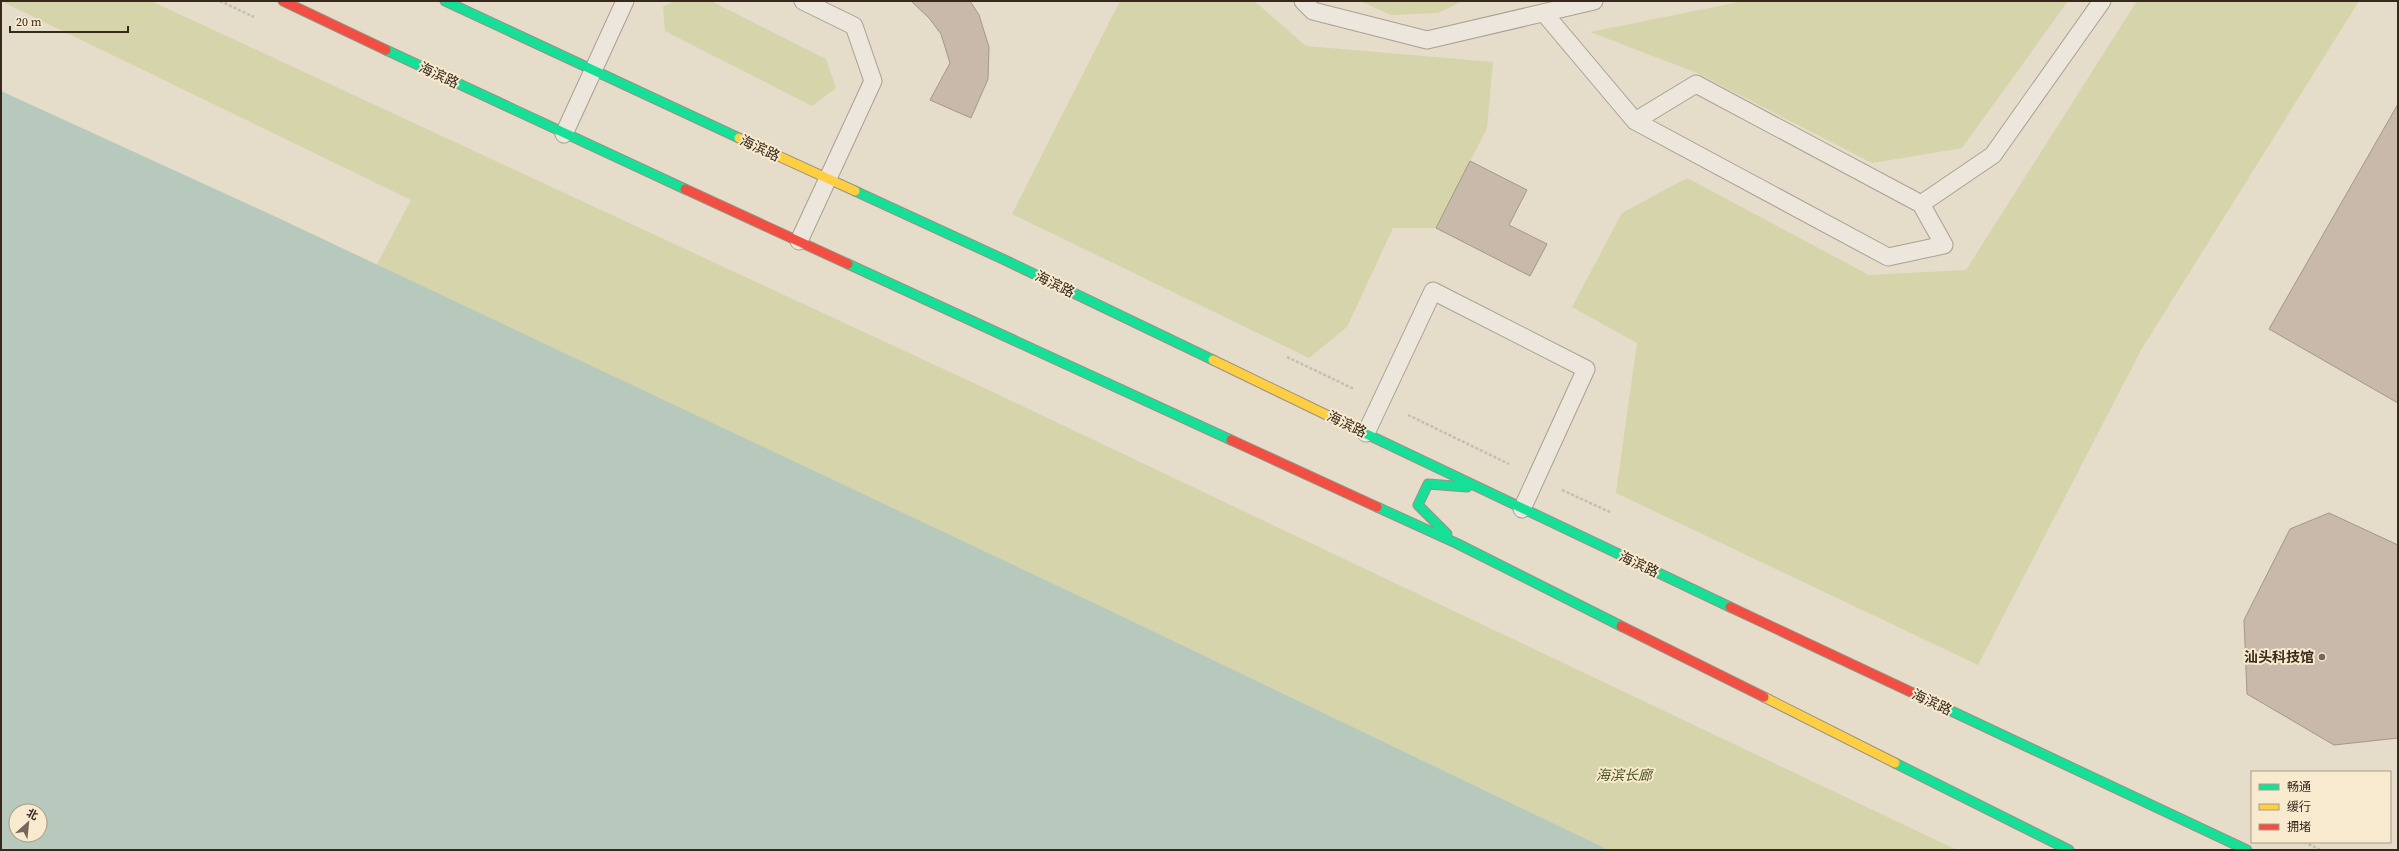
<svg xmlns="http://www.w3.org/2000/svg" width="2399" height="851" viewBox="0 0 2399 851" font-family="'Source Serif 4','Noto Sans SC',serif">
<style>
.green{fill:#d6d4ab}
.water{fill:#b6c9bc;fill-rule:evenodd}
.building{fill:#c8b9aa;stroke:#a59789}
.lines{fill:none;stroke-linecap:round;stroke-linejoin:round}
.lane-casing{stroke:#a9a093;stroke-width:19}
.fast-casing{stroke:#999083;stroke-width:11}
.slow-casing{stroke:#999083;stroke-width:11}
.jam-casing{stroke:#999083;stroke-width:11}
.path{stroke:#c4bdb3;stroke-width:2.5;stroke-dasharray:3 2;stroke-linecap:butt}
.lane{stroke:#ece6dc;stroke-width:17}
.fast{stroke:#16e098;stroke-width:9}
.slow{stroke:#ffcf43;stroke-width:9}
.jam{stroke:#f24e42;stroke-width:9}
.poi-dot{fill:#756759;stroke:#f7eace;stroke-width:1.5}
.labels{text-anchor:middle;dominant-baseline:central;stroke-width:4;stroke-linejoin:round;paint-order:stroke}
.street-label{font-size:14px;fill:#38281c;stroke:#f7eace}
.poi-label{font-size:14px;font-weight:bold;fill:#38281c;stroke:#f7eace;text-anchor:end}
.park-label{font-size:14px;font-style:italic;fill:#4a5521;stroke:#f7eace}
</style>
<rect width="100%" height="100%" fill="#e5dcc9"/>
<g class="green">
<path d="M1 1H151L980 386 1957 850H1609L1111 611 376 266 411 200Z"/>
<path d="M674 1H711L826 59 836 88 812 106 665 31 663 7Z"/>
<path d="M1120 1H1254L1306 46 1493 62 1487 128 1436 228H1393L1347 327 1309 358 1012 214Z"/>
<path d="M1360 1H1463L1438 13 1391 15Z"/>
<path d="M1744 1H2068L1962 148 1872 163 1695 72 1590 32Z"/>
<path d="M2137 1H2359L2141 350 1978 665 1616 493 1637 343 1572 307 1622 213 1687 178 1869 275 1966 270Z"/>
</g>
<path class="water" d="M1 91 274 216 1111 611 1609 850H1ZM16 811H40V835H16Z"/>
<g class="building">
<path d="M911 1H970L979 15 989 47 988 79 971 118 930 100 950 63 941 34 929 18Z"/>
<path d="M2398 104V403L2269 329Z"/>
<path d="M1470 161 1527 190 1509 225 1547 244 1530 276 1436 228Z"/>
<path d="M2329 513 2398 545V738L2334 745 2247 694 2244 620 2290 529Z"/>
</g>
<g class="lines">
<g class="lane-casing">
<g id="lane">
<path d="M1303 1 1313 11 1427 40 1594 1"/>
<path d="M1544 13 1635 121 1888 257 1944 245 1921 204 1696 84 1635 121"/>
<path d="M564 134 625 1"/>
<path d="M1921 204 1993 155 2102 1"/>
<path d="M799 241 873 81 854 26 803 1"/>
<path d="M1366 433 1433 291 1586 369 1522 509"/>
</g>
</g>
<g class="fast-casing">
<g id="fast">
<path d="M445 1 739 138"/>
<path d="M386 50 685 189"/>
<path d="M855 191 1007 261 1213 360"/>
<path d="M848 264 1231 440"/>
<path d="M1337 420 1730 607"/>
<path d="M1377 507 1458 544 1621 626"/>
<path d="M1447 534 1418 505 1428 484 1467 487"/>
<path d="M1913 693 2247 850"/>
<path d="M1895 763 2069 850"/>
</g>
</g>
<g class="slow-casing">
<g id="slow">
<path d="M739 138 855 191"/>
<path d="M1213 360 1337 420"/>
<path d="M1764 697 1895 763"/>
</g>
</g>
<g class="jam-casing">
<g id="jam">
<path d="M283 1 386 50"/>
<path d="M685 189 848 264"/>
<path d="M1231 440 1377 507"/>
<path d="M1730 607 1913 693"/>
<path d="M1621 626 1764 697"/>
</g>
</g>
<g class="path">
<path d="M220 1 254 17"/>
<path d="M1287 357 1354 389"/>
<path d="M1408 415 1509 464"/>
<path d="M1562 490 1612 513"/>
<path d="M2304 842 2321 850"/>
</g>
<use href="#lane" class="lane"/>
<use href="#fast" class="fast"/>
<use href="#slow" class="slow"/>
<use href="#jam" class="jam"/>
</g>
<circle class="poi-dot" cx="2322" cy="657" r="4"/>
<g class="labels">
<g class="street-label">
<text transform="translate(439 75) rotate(25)">海滨路</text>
<text transform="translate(760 148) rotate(25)">海滨路</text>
<text transform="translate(1055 284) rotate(26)">海滨路</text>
<text transform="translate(1347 424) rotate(26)">海滨路</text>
<text transform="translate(1639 564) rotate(25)">海滨路</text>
<text transform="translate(1932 702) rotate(25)">海滨路</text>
</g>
<g class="poi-label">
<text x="2314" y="657">汕头科技馆</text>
</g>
<g class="park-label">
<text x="1624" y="775">海滨长廊</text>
</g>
</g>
<rect width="2399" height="851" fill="none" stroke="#38281c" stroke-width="4"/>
<rect x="2251" y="771" width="140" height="72" fill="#f7eace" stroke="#ab9c87"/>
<rect x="2259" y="784" width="20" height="6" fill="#16e098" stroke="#ab9c87"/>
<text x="2287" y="791" font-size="12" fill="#38281c">畅通</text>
<rect x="2259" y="804" width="20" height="6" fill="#ffcf43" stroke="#ab9c87"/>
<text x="2287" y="811" font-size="12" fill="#38281c">缓行</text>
<rect x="2259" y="824" width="20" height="6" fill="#f24e42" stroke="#ab9c87"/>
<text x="2287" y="831" font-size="12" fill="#38281c">拥堵</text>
<g transform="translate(28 823) rotate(27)"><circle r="19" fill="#f7eace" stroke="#ab9c87"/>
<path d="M0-3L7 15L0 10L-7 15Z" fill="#756759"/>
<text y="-6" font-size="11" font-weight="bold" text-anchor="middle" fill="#38281c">北</text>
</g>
<path d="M10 26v6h118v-6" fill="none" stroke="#38281c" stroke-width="2"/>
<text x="16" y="26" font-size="12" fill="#38281c" stroke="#f7eace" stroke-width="3" paint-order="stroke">20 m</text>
</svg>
